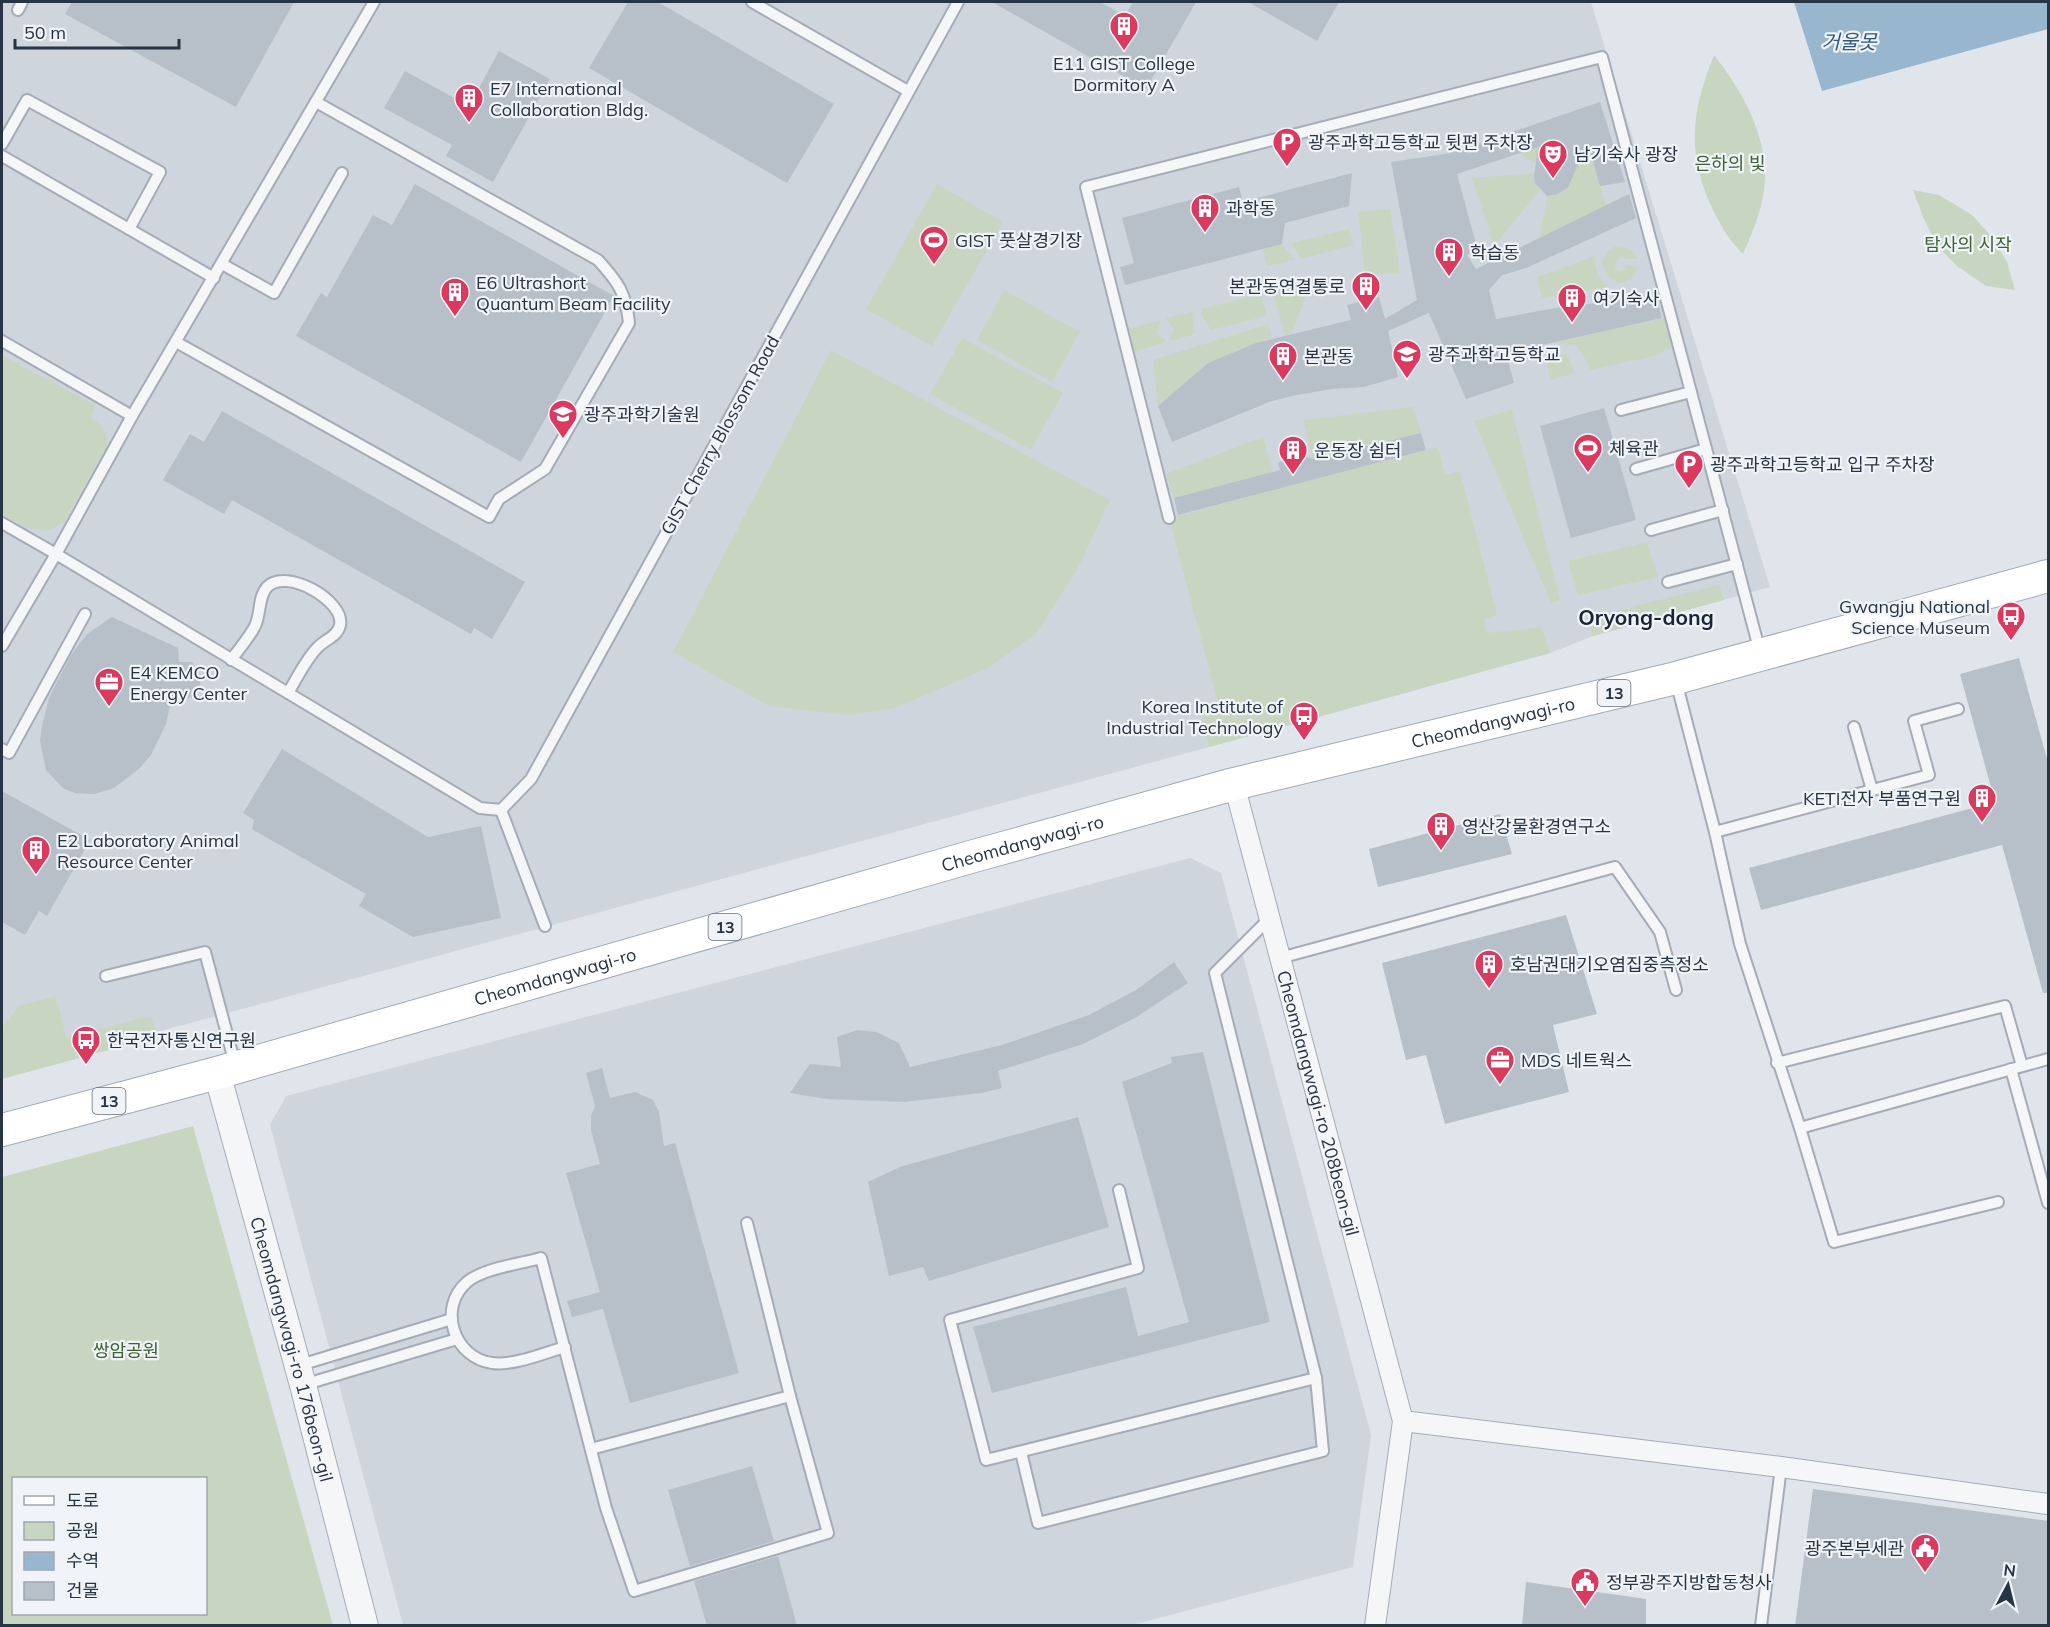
<svg xmlns="http://www.w3.org/2000/svg" width="2050" height="1627" viewBox="0 0 2050 1627" font-family="Mulish,'Noto Sans KR',sans-serif">
<style>
.built{fill:#ced5dd}
.green{fill:#c8d6c1;fill-rule:evenodd}
.water{fill:#98b7ce}
.building{fill:#b7bfc9}
.lines{fill:none;stroke-linecap:round;stroke-linejoin:round}
.service-casing{stroke:#a5acb6;stroke-width:14}
.minor-casing{stroke:#a5acb6;stroke-width:22}
.tertiary-casing{stroke:#a5acb6;stroke-width:28}
.primary-casing{stroke:#9eabb8;stroke-width:34}
.service{stroke:#f4f6f8;stroke-width:10}
.minor{stroke:#f4f6f8;stroke-width:20}
.tertiary{stroke:#f4f6f8;stroke-width:26}
.primary{stroke:#fff;stroke-width:32}
.labels{text-anchor:middle;dominant-baseline:central;stroke-width:4.5;stroke-linejoin:round;paint-order:stroke}
.shield{fill:#f0f4f8;stroke:#636e7a;stroke-width:1.5}
.shield-label{font-size:16px;font-weight:bold;fill:#273444}
.poi-label{font-size:18px;fill:#273444;stroke:#f0f4f8;text-anchor:start}
.park-label{font-size:18px;fill:#3f6133;stroke:#f0f4f8}
.street-label{font-size:18px;fill:#273444;stroke:#f0f4f8}
.water-label{font-size:20px;font-style:italic;fill:#2d577c;stroke:#f0f4f8}
.quarter-label{font-size:21px;font-weight:bold;fill:#192535;stroke:#f0f4f8}
</style>
<rect width="100%" height="100%" fill="#e0e5eb"/>
<g class="built">
<path d="M2 2H1591L1770 587 1593 636 1550 653 1209 747 2 1074Z"/>
<path d="M1190 858 1221 873 1371 1435 1353 1567 1132 1625H403L270 1125 286 1096Z"/>
</g>
<g class="green">
<path d="M1714 55C1741 89 1767 134 1765 180 1764 205 1753 232 1743 254 1730 241 1722 228 1714 212 1686 155 1691 112 1714 55Z"/>
<path d="M1584 131 1606 206 1540 238 1547 196 1538 165 1520 153Z"/>
<path d="M1534 173 1535 183 1540 190 1494 246 1472 178Z"/>
<path d="M937 184 1003 222 932 346 866 309Z"/>
<path d="M1913 190 1939 195 1972 215 1992 237 2007 262 2015 290 1986 286 1957 266 1938 247 1923 217Z"/>
<path d="M1390 209 1400 273 1365 275 1358 212Z"/>
<path d="M1350 229 1353 245 1301 259 1291 243Z"/>
<path d="M1282 244 1295 260 1267 266 1263 249Z"/>
<path d="M1616 246C1627 247 1632 249 1638 259H1625L1621 256 1616 262 1615 268 1620 271 1625 269 1626 265 1638 268 1631 279 1622 284C1609 279 1605 274 1602 261L1608 251Z"/>
<path d="M1595 256C1594 269 1598 277 1607 287L1542 298 1537 277Z"/>
<path d="M1311 283 1292 333 1285 335 1273 291Z"/>
<path d="M1004 290 1080 332 1052 382 977 340Z"/>
<path d="M1261 294 1267 316 1211 330 1201 314V309Z"/>
<path d="M1192 312 1195 334 1171 341 1169 337 1173 333V328L1166 318Z"/>
<path d="M1668 317 1672 337 1671 347 1658 355 1590 370 1588 363 1576 345 1551 343Z"/>
<path d="M1161 320 1157 332 1160 337 1165 339 1166 342 1133 352 1127 329Z"/>
<path d="M1268 324 1272 338 1256 343 1208 363 1158 406 1153 360Z"/>
<path d="M962 338 1063 393 1031 450 930 394Z"/>
<path d="M831 350 1110 500 1078 568 1036 634 986 669 895 708 849 715 769 706 673 652Z"/>
<path d="M1567 354 1575 373 1550 380 1546 356Z"/>
<path d="M2 355 95 405 91 417C102 426 108 431 107 446L63 523C38 539 24 527 2 514Z"/>
<path d="M1414 407 1421 433 1313 460 1303 420Z"/>
<path d="M1512 410 1560 600 1551 603 1474 421Z"/>
<path d="M1263 437 1273 472 1174 498 1166 474Z"/>
<path d="M1438 447 1445 475 1460 471 1497 615 1484 619 1487 633 1542 627 1550 653 1209 747 1198 708 1218 703 1169 518Z"/>
<path d="M1647 542 1658 577 1578 595 1568 561Z"/>
<path d="M1719 585 1724 600 1593 636 1588 618Z"/>
<path d="M56 996 66 1037 151 1016 157 1037 2 1079V1028L18 1006Z"/>
<path d="M193 1126 333 1625H2V1177ZM14 1478H206V1614H14Z"/>
</g>
<path class="water" d="M1794 2H2048V29L1822 91Z"/>
<g class="building">
<path d="M72 2H294L236 107 65 14Z"/>
<path d="M628 2H658L834 104 787 183 589 68Z"/>
<path d="M992 2H1100L1125 16 1133 2H1196L1146 89Z"/>
<path d="M1248 2H1339L1317 41Z"/>
<path d="M499 51 550 79 493 182 446 156 452 145 384 108 405 71 469 106Z"/>
<path d="M1600 102 1625 182 1600 186 1588 144 1568 187 1558 194 1547 196 1535 183 1534 177 1538 147 1457 174 1477 248 1467 255 1476 269 1629 194 1636 218 1526 268 1502 275 1489 290 1496 319 1555 308 1656 296 1662 318 1506 353 1514 383 1466 399 1429 313 1388 331V330L1398 377 1364 387 1331 389 1292 396 1269 402 1172 442 1158 406 1208 363 1256 343 1351 320 1347 305 1379 297 1385 319 1417 300 1391 162 1451 153Z"/>
<path d="M1352 173 1349 206 1285 223 1282 244 1125 285 1120 267 1134 263 1122 218 1239 187 1243 202Z"/>
<path d="M415 184 614 296 521 462 296 336 321 293 327 297 373 215 392 225Z"/>
<path d="M1604 408 1636 520 1571 538 1540 426Z"/>
<path d="M222 411 525 582 492 639 474 628 471 634 232 500 224 514 163 480 190 434 204 442Z"/>
<path d="M1421 433 1426 450 1178 515 1174 498 1280 470 1278 463 1284 460 1285 455 1299 452 1302 456 1315 459Z"/>
<path d="M112 617 178 648 179 662H192L198 670 201 680 199 691 192 697 184 700 171 701 166 724 151 755 140 768 114 788 95 794 75 793 64 789 46 770 40 741 42 726 49 698 71 655 87 634Z"/>
<path d="M2019 658 2049 766V993H2043L2002 845 1761 910 1749 868 1995 802 1960 674Z"/>
<path d="M282 749 428 837 481 826 501 918 413 937 359 906 366 894 252 829 254 820 243 813Z"/>
<path d="M2 791 90 840 47 916 39 911 25 935 2 922Z"/>
<path d="M1500 814 1512 854 1378 887 1369 849Z"/>
<path d="M1566 915 1597 1014 1553 1025 1569 1092 1445 1124 1426 1055 1406 1060 1382 963Z"/>
<path d="M1174 962 1188 983 1135 1018 1083 1044 998 1071 1002 1088 981 1093 905 1102 827 1099 790 1093 810 1064 841 1067 837 1037 857 1030 876 1032 899 1043 910 1067 1002 1045 1089 1015 1136 990Z"/>
<path d="M1203 1052 1270 1322 992 1393 973 1327 1126 1287 1138 1336 1189 1322 1122 1082 1172 1063 1171 1057Z"/>
<path d="M602 1068 610 1098 635 1092 653 1100 659 1112 664 1146 675 1143 739 1373 630 1403 603 1309 572 1317 567 1301 600 1292 566 1173 600 1164 591 1130V1116L595 1106 586 1073Z"/>
<path d="M1078 1117 1109 1227 929 1281 923 1267 889 1276 868 1182 900 1167Z"/>
<path d="M752 1466 774 1541 690 1566 668 1490Z"/>
<path d="M1813 1489 2049 1521V1626H1795Z"/>
<path d="M778 1556 797 1626H707L694 1581Z"/>
<path d="M1526 1582 1646 1599V1626H1522Z"/>
</g>
<g class="lines">
<g class="service-casing">
<g id="service">
<path d="M752 2 908 91"/>
<path d="M18 10 22 2"/>
<path d="M2 144 27 100 160 172 129 229 214 278"/>
<path d="M2 156 129 229"/>
<path d="M222 264 274 293 342 173"/>
<path d="M2 341 132 416"/>
<path d="M176 342 489 517 499 499 545 469 629 323C626 293 618 282 598 260L316 102"/>
<path d="M1621 410 1691 392"/>
<path d="M1636 469 1706 449"/>
<path d="M1169 518 1086 187 1602 57 1760 652"/>
<path d="M2 523 56 554 480 808 501 810 531 779 958 2"/>
<path d="M1651 530 1723 510"/>
<path d="M1668 582 1737 564"/>
<path d="M2 646 56 554 132 416 374 2"/>
<path d="M231 660C239 649 249 638 255 626 261 614 258 597 267 587 286 567 345 601 340 625 338 636 326 639 318 647 306 659 297 678 288 693"/>
<path d="M1676 681 1715 832 1740 944 1800 1128 2048 1059"/>
<path d="M1854 727 1872 790"/>
<path d="M2 749 9 753 85 614"/>
<path d="M501 810 545 926"/>
<path d="M1715 832 1929 775 1914 721 1958 709"/>
<path d="M1280 958 1615 867 1660 932 1676 990"/>
<path d="M106 976 205 952 235 1064"/>
<path d="M1777 1063 2005 1006 2022 1066"/>
<path d="M2011 1069 2048 1203"/>
<path d="M1800 1128 1834 1242 1998 1202"/>
<path d="M1119 1190 1138 1268 950 1320 986 1460 1316 1378 1215 973 1269 919"/>
<path d="M565 1347C544 1353 513 1366 492 1363 454 1358 437 1308 467 1282 484 1268 520 1264 541 1258L606 1508 634 1591 828 1533 790 1396"/>
<path d="M297 1366 452 1319"/>
<path d="M303 1385 457 1339"/>
<path d="M591 1449 790 1396 747 1223"/>
<path d="M1021 1452 1038 1523 1323 1451 1316 1378"/>
<path d="M1761 1626 1781 1467"/>
</g>
</g>
<g class="minor-casing">
<g id="minor">
<path id="s1" d="M1234 784 1403 1421 1375 1626"/>
<path d="M1403 1421 1781 1467 2048 1504"/>
</g>
</g>
<g class="tertiary-casing">
<g id="tertiary">
<path id="s2" d="M217 1073 303 1385 365 1626"/>
</g>
</g>
<g class="primary-casing">
<g id="primary">
<path id="s3" d="M2 1130 217 1073 974 856 1234 784 1676 678 2048 576"/>
</g>
</g>
<use href="#service" class="service"/>
<use href="#minor" class="minor"/>
<use href="#tertiary" class="tertiary"/>
<use href="#primary" class="primary"/>
</g>
<defs>
<g id="building-pin" transform="scale(1.5)"><path d="M0 17L-7.5 6A9.5 9.5 0 1 1 7.5 6Z" fill="#dc395f" stroke="#f0f4f8"/><path d="M-4-6H4V6H1V3H-1V6H-4ZM-2.5-4.3h1.7v1.8h-1.7ZM.8-4.3h1.7v1.8H.8ZM-2.5-1h1.7V.8h-1.7ZM.8-1h1.7V.8H.8Z" fill="#fff"/></g>
<g id="parking-pin" transform="scale(1.5)"><path d="M0 17L-7.5 6A9.5 9.5 0 1 1 7.5 6Z" fill="#dc395f" stroke="#f0f4f8"/><path d="M-3.5-5.5H1a3.5 3.5 0 0 1 0 7H-1V5.5H-3.5ZM-1-3.4V-.6H.8a1.4 1.4 0 0 0 0-2.8Z" fill="#fff"/></g>
<g id="theatre-pin" transform="scale(1.5)"><path d="M0 17L-7.5 6A9.5 9.5 0 1 1 7.5 6Z" fill="#dc395f" stroke="#f0f4f8"/><path d="M-5-5.5Q0-4 5-5.5V0Q5 5 0 6Q-5 5-5 0ZM-3.3-2.5H-1v1.5H-3.3ZM1-2.5H3.3v1.5H1ZM-2.8 1Q0 5.5 2.8 1Z" fill="#fff"/></g>
<g id="stadium-pin" transform="scale(1.5)"><path d="M0 17L-7.5 6A9.5 9.5 0 1 1 7.5 6Z" fill="#dc395f" stroke="#f0f4f8"/><path d="M0-5a6.5 5 0 1 0 0 10a6.5 5 0 1 0 0-10ZM-3.5-1.8h7v3.6h-7Z" fill="#fff"/></g>
<g id="school-pin" transform="scale(1.5)"><path d="M0 17L-7.5 6A9.5 9.5 0 1 1 7.5 6Z" fill="#dc395f" stroke="#f0f4f8"/><path d="M0-5L7-2L0 1L-7-2ZM-4 1L0 2.5L4 1V4Q0 6-4 4Z" fill="#fff"/></g>
<g id="university-pin" transform="scale(1.5)"><path d="M0 17L-7.5 6A9.5 9.5 0 1 1 7.5 6Z" fill="#dc395f" stroke="#f0f4f8"/><path d="M0-5L7-2L0 1L-7-2ZM-4 1L0 2.5L4 1V4Q0 6-4 4Z" fill="#fff"/></g>
<g id="bus-pin" transform="scale(1.5)"><path d="M0 17L-7.5 6A9.5 9.5 0 1 1 7.5 6Z" fill="#dc395f" stroke="#f0f4f8"/><path d="M-5-6H5V4H4V6H2V4H-2V6H-4V4H-5ZM-3.5-4V0h7V-4ZM-3.5 1.2v1.5H-2V1.2ZM2 1.2v1.5H3.5V1.2Z" fill="#fff"/></g>
<g id="office-pin" transform="scale(1.5)"><path d="M0 17L-7.5 6A9.5 9.5 0 1 1 7.5 6Z" fill="#dc395f" stroke="#f0f4f8"/><path d="M-6-3h4V-5.5h4V-3h4V5H-6ZM-1-4.5V-3h2v-1.5ZM-6 0V1H6V0Z" fill="#fff"/></g>
<g id="civic-pin" transform="scale(1.5)"><path d="M0 17L-7.5 6A9.5 9.5 0 1 1 7.5 6Z" fill="#dc395f" stroke="#f0f4f8"/><path d="M-.6-6.5H3V-4.5H.6V-3L4-1V1h2V6H-6V1h2V-1L-.6-3ZM-1.2 2.5V6h2.4V2.5Z" fill="#fff"/></g>
</defs>
<g fill-rule="evenodd">
<use href="#building-pin" x="1124" y="26"/>
<use href="#building-pin" x="469" y="98"/>
<use href="#parking-pin" x="1287" y="142"/>
<use href="#theatre-pin" x="1553" y="154"/>
<use href="#building-pin" x="1205" y="208"/>
<use href="#stadium-pin" x="934" y="240"/>
<use href="#building-pin" x="1449" y="252"/>
<use href="#building-pin" x="1366" y="286"/>
<use href="#building-pin" x="455" y="292"/>
<use href="#building-pin" x="1572" y="298"/>
<use href="#school-pin" x="1407" y="354"/>
<use href="#building-pin" x="1283" y="356"/>
<use href="#university-pin" x="563" y="414"/>
<use href="#stadium-pin" x="1588" y="448"/>
<use href="#building-pin" x="1293" y="450"/>
<use href="#parking-pin" x="1689" y="464"/>
<use href="#bus-pin" x="2011" y="616"/>
<use href="#office-pin" x="109" y="682"/>
<use href="#bus-pin" x="1304" y="716"/>
<use href="#building-pin" x="1982" y="798"/>
<use href="#building-pin" x="1441" y="826"/>
<use href="#building-pin" x="36" y="850"/>
<use href="#building-pin" x="1489" y="964"/>
<use href="#bus-pin" x="86" y="1040"/>
<use href="#office-pin" x="1500" y="1060"/>
<use href="#civic-pin" x="1925" y="1548"/>
<use href="#civic-pin" x="1585" y="1582"/>
</g>
<g class="labels">
<g class="shield">
<rect x="1597.5" y="680" width="33" height="26" rx="4.5"/>
<rect x="708.5" y="914" width="33" height="26" rx="4.5"/>
<rect x="92.5" y="1088" width="33" height="26" rx="4.5"/>
</g>
<g class="shield-label">
<text x="1614" y="693">13</text>
<text x="725" y="927">13</text>
<text x="109" y="1101">13</text>
</g>
<g class="poi-label">
<text x="1124" y="63" text-anchor="middle">E11 GIST College<tspan x="1124" dy="21">Dormitory A</tspan></text>
<text x="490" y="88">E7 International<tspan x="490" dy="21">Collaboration Bldg.</tspan></text>
<text x="1308" y="142">광주과학고등학교 뒷편 주차장</text>
<text x="1574" y="154">남기숙사 광장</text>
<text x="1226" y="208">과학동</text>
<text x="955" y="240">GIST 풋살경기장</text>
<text x="1470" y="252">학습동</text>
<text x="476" y="282">E6 Ultrashort<tspan x="476" dy="21">Quantum Beam Facility</tspan></text>
<text x="1345" y="286" text-anchor="end">본관동연결통로</text>
<text x="1593" y="298">여기숙사</text>
<text x="1428" y="354">광주과학고등학교</text>
<text x="1304" y="356">본관동</text>
<text x="584" y="414">광주과학기술원</text>
<text x="1609" y="448">체육관</text>
<text x="1314" y="450">운동장 쉼터</text>
<text x="1710" y="464">광주과학고등학교 입구 주차장</text>
<text x="1990" y="606" text-anchor="end">Gwangju National<tspan x="1990" dy="21">Science Museum</tspan></text>
<text x="130" y="672">E4 KEMCO<tspan x="130" dy="21">Energy Center</tspan></text>
<text x="1283" y="706" text-anchor="end">Korea Institute of<tspan x="1283" dy="21">Industrial Technology</tspan></text>
<text x="1961" y="798" text-anchor="end">KETI전자 부품연구원</text>
<text x="1462" y="826">영산강물환경연구소</text>
<text x="57" y="840">E2 Laboratory Animal<tspan x="57" dy="21">Resource Center</tspan></text>
<text x="1510" y="964">호남권대기오염집중측정소</text>
<text x="107" y="1040">한국전자통신연구원</text>
<text x="1521" y="1060">MDS 네트웍스</text>
<text x="1904" y="1548" text-anchor="end">광주본부세관</text>
<text x="1606" y="1582">정부광주지방합동청사</text>
</g>
<g class="park-label">
<text x="1730" y="163">은하의 빛</text>
<text x="1968" y="244">탐사의 시작</text>
<text x="126" y="1350">쌍암공원</text>
</g>
<g class="street-label">
<text transform="translate(720 435) rotate(-61)">GIST Cherry Blossom Road</text>
<text stroke="none"><textPath href="#s3" startOffset="1546">Cheomdangwagi-ro</textPath></text>
<text stroke="none"><textPath href="#s3" startOffset="1060">Cheomdangwagi-ro</textPath></text>
<text stroke="none"><textPath href="#s3" startOffset="574">Cheomdangwagi-ro</textPath></text>
<text stroke="none"><textPath href="#s1" startOffset="330">Cheomdangwagi-ro 208beon-gil</textPath></text>
<text stroke="none"><textPath href="#s2" startOffset="286">Cheomdangwagi-ro 176beon-gil</textPath></text>
</g>
<g class="water-label">
<text x="1849" y="41">거울못</text>
</g>
<g class="quarter-label">
<text x="1646" y="617">Oryong-dong</text>
</g>
</g>
<rect width="2050" height="1627" fill="none" stroke="#273444" stroke-width="6"/>
<rect x="12" y="1477" width="195" height="138" fill="#f0f4f8" stroke="#a0a7b0" stroke-width="1.5"/>
<rect x="24" y="1496" width="30" height="9" fill="#ffffff" stroke="#a0a7b0" stroke-width="1.5"/>
<text x="66" y="1507" font-size="18" fill="#273444">도로</text>
<rect x="24" y="1522" width="30" height="18" fill="#c8d6c1" stroke="#a0a7b0" stroke-width="1.5"/>
<text x="66" y="1537" font-size="18" fill="#273444">공원</text>
<rect x="24" y="1552" width="30" height="18" fill="#98b7ce" stroke="#a0a7b0" stroke-width="1.5"/>
<text x="66" y="1567" font-size="18" fill="#273444">수역</text>
<rect x="24" y="1582" width="30" height="18" fill="#b7bfc9" stroke="#a0a7b0" stroke-width="1.5"/>
<text x="66" y="1597" font-size="18" fill="#273444">건물</text>
<g transform="translate(2008 1585) rotate(7)" stroke="#f0f4f8" stroke-width="4.5" paint-order="stroke">
<path d="M0-4.5L10 22L0 15L-10 22Z" fill="#273444"/>
<text y="-9" font-size="16" font-weight="bold" text-anchor="middle" fill="#273444">N</text>
</g>
<path d="M15 39v9h164v-9" fill="none" stroke="#273444" stroke-width="3"/>
<text x="24" y="39" font-size="18" fill="#273444" stroke="#f0f4f8" stroke-width="4.5" paint-order="stroke">50 m</text>
</svg>
